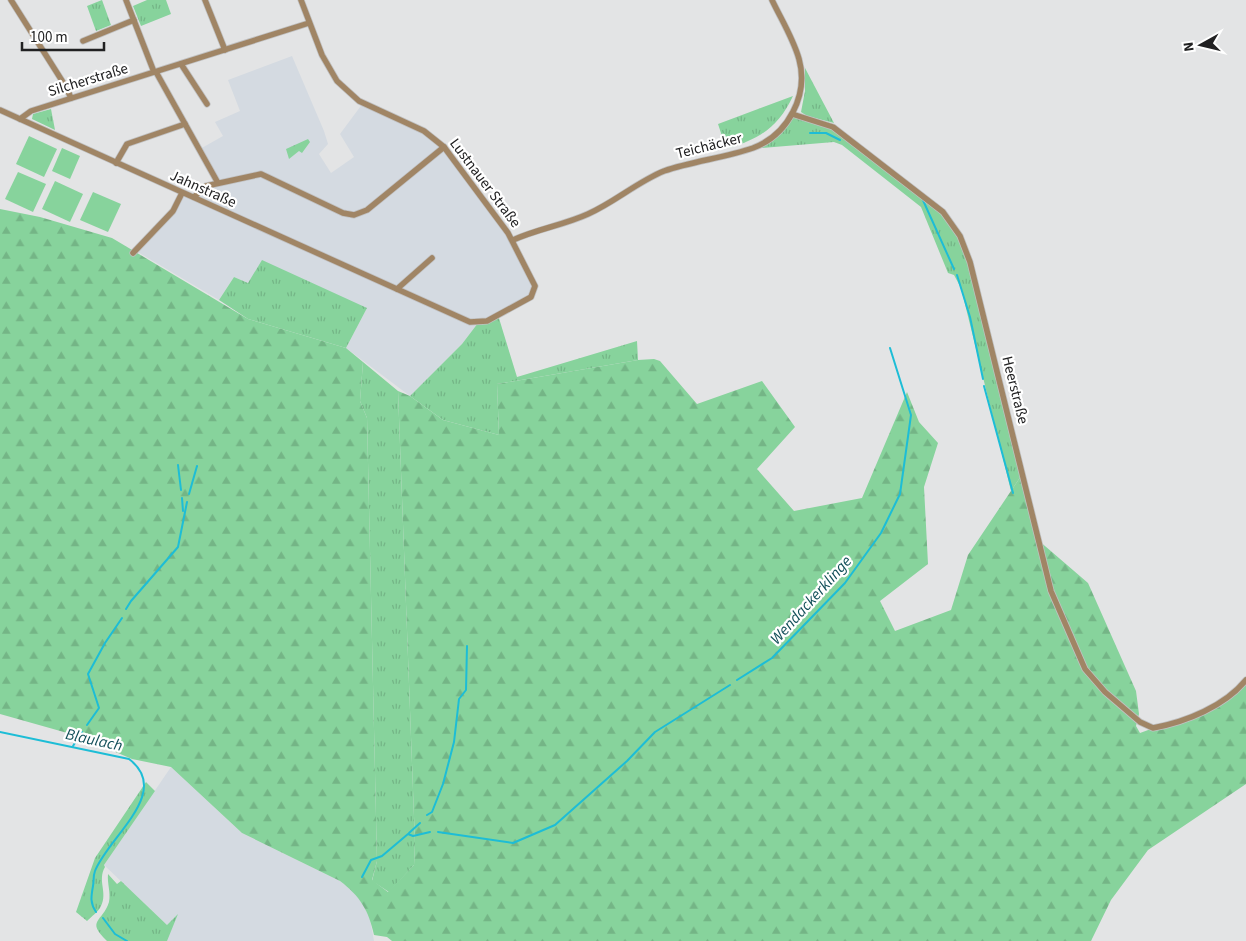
<svg xmlns="http://www.w3.org/2000/svg" width="1246" height="941" viewBox="0 0 1246 941" font-family="'Source Sans 3',sans-serif">
<style>
.built{fill:#d4dae1}
.grass{fill:url(#grass-tufts)}
.forest{fill:url(#forest-firs)}
.garden{fill:#87d39c}
.lines{fill:none;stroke-linecap:round;stroke-linejoin:round}
.stream{stroke:#1dbdd6;stroke-width:2}
.minor-casing{stroke:#c0c1c2;stroke-width:7}
.minor{stroke:#a08565;stroke-width:5.5}
.labels{text-anchor:middle;dominant-baseline:central;stroke-width:4.5;stroke-linejoin:round;paint-order:stroke}
.street-label{font-size:15px;fill:#212122;stroke:#fff}
.water-label{font-size:16px;font-style:italic;fill:#114e58;stroke:#fff}
</style>
<defs>
<pattern id="grass-tufts" width="24" height="20" patternUnits="userSpaceOnUse" patternTransform="scale(1.25)"><rect width="24" height="20" fill="#87d39c"/><path d="M3 7l-1-3M5 7V3M7 7l1-3M15 17l-1-3M17 17v-4M19 17l1-3" fill="none" stroke="#74b586"/></pattern>
<pattern id="forest-firs" width="22" height="20" patternUnits="userSpaceOnUse" patternTransform="scale(1.25)"><rect width="22" height="20" fill="#87d39c"/><path d="M5 1l3.5 6h-7zM16 11l3.5 6h-7z" fill="#74b586"/></pattern>
</defs>
<rect width="100%" height="100%" fill="#e3e4e5"/>
<g class="built">
<path d="M292 56 324 131 328 144 319 154 331 173 354 157 340 134 363 103 437 140 491 208 533 279 534 292 478 323 462 344 410 396 346 348 367 308 248 283 234 277 219 300 136 251 159 226 182 193 194 197 218 182 200 149 223 136 215 122 240 111 228 80Z"/>
<path d="M171 767 242 833 340 881 353 891 363 904 370 919 374 941H154L167 925 104 865Z"/>
</g>
<g class="grass">
<path d="M102 0 111 25 96 31 87 6Z"/>
<path d="M147 0H166L171 14 141 26 133 6Z"/>
<path d="M805 68 834 123 807 116 801 112 805 91Z"/>
<path d="M793 96C779 126 760 139 729 148L727 139 722 136 718 124Z"/>
<path d="M51 109 55 130 32 119 33 114Z"/>
<path d="M792 114 829 125 943 212 963 242 1021 476 1011 491 961 288 954 275 948 273 921 207 842 145 834 142 762 148 760 145 767 141Z"/>
<path d="M308 139 310 142 302 153 299 151 289 159 286 149Z"/>
<path d="M262 260 367 308 346 348 248 319 219 300 234 277 248 283Z"/>
<path d="M498 315 517 377 637 341 638 360 497 384 499 435 443 420 410 396 462 344 478 323Z"/>
<path d="M363 362 398 391 415 843 414 865 389 892 372 881 377 861 367 418 360 401Z"/>
<path d="M146 782 155 791 104 865 105 867C97 881 108 892 101 906 99 911 91 917 87 921L76 912 95 858Z"/>
<path d="M108 874 117 884 121 881 167 925 178 914 167 941H107C85 920 103 922 109 902 111 893 107 883 108 874Z"/>
</g>
<path class="forest" d="M0 209 40 217 112 238 248 319 346 348 363 362 360 401 367 418 377 861 372 880 388 892 414 865 415 843 398 391 410 396 443 420 499 435 497 384 638 360 654 359 660 361 697 404 762 381 795 427 757 469 794 511 862 498 907 392 919 422 938 443 924 487 928 564 880 601 895 631 951 610 968 555 1021 476 1038 540 1088 583 1136 691 1139 714 1136 726 1140 733 1211 707 1246 682V784L1148 850 1111 900 1091 941H392L387 937 374 935C369 911 360 896 340 881L242 833 171 767 132 759 78 736 0 714Z"/>
<g class="garden">
<path d="M29 136 57 149 44 177 16 164Z"/>
<path d="M62 148 80 156 70 179 52 171Z"/>
<path d="M18 172 46 184 33 212 5 199Z"/>
<path d="M55 181 83 194 70 222 42 209Z"/>
<path d="M93 192 121 204 108 232 80 220Z"/>
</g>
<g class="lines">
<g class="stream">
<path d="M810 133H826L840 140"/>
<path d="M922 198 954 269"/>
<path d="M957 275 970 317 983 379"/>
<path d="M984 386 1013 493"/>
<path d="M178 465 181 490"/>
<path d="M189 494 197 466"/>
<path d="M182 498 183 511"/>
<path d="M126 609 131 601 178 547 187 502"/>
<path d="M737 680 772 658 845 583 881 533 900 494 911 415 890 348"/>
<path d="M87 725 99 708 88 674 105 643 122 618"/>
<path d="M0 732 129 759C173 792 108 837 95 871 93 876 94 881 93 886 91 897 90 903 96 912"/>
<path d="M73 746 82 732"/>
<path d="M427 815 432 812 443 784 454 742 459 699 466 690 467 646"/>
<path d="M438 832 513 843 555 825 627 761 655 732 730 685"/>
<path d="M409 833 420 823"/>
<path d="M362 877 371 860 382 856 408 834 413 836 430 832"/>
<path d="M103 918 115 934 127 941"/>
</g>
<g class="minor-casing">
<g id="minor">
<path d="M11 0 66 87 71 98"/>
<path d="M126 0 154 72"/>
<path d="M205 0 225 50"/>
<path d="M83 41 134 20"/>
<path d="M181 64 207 104"/>
<path d="M156 72 218 183"/>
<path d="M0 110 470 322 487 321 531 297 535 286 508 233 444 147 424 131 359 101 337 81 322 55 301 0"/>
<path d="M792 114 833 127 943 212 960 236 970 262 1051 591 1085 669 1105 692 1140 722 1153 728C1186 722 1225 706 1246 680"/>
<path d="M20 119 31 111 309 23"/>
<path d="M116 163 127 144 185 124"/>
<path d="M194 197 206 186 261 174 343 213 354 215 367 210 444 147"/>
<path d="M513 240C537 229 564 225 588 214 615 202 637 182 664 171 693 161 724 158 753 148 788 135 809 95 799 59 793 38 781 19 772 0"/>
<path d="M133 253 173 211 182 193"/>
<path d="M397 289 432 258"/>
</g>
</g>
<use href="#minor" class="minor"/>
</g>
<g class="labels">
<g class="street-label">
<text transform="translate(88 80) rotate(-17)">Silcherstraße</text>
<text transform="translate(709 146) rotate(-14)">Teichäcker</text>
<text transform="translate(485 183) rotate(53)">Lustnauer Straße</text>
<text transform="translate(203 189) rotate(24)">Jahnstraße</text>
<text transform="translate(1015 390) rotate(76)">Heerstraße</text>
</g>
<g class="water-label">
<text transform="translate(811 600) rotate(-48)">Wendackerklinge</text>
<text transform="translate(94 740) rotate(12)">Blaulach</text>
</g>
</g>
<g transform="translate(1201 45) rotate(262)" stroke="#ffffff" stroke-width="4" paint-order="stroke">
<path d="M0-4L9 19L0 12L-9 19Z" fill="#212122"/>
<text y="-8" font-size="14" font-weight="bold" text-anchor="middle" fill="#212122">N</text>
</g>
<path d="M22 42v8h82v-8" fill="none" stroke="#212122" stroke-width="2.5"/>
<text x="30" y="42" font-size="15" fill="#212122" stroke="#ffffff" stroke-width="4" paint-order="stroke">100 m</text>
</svg>
